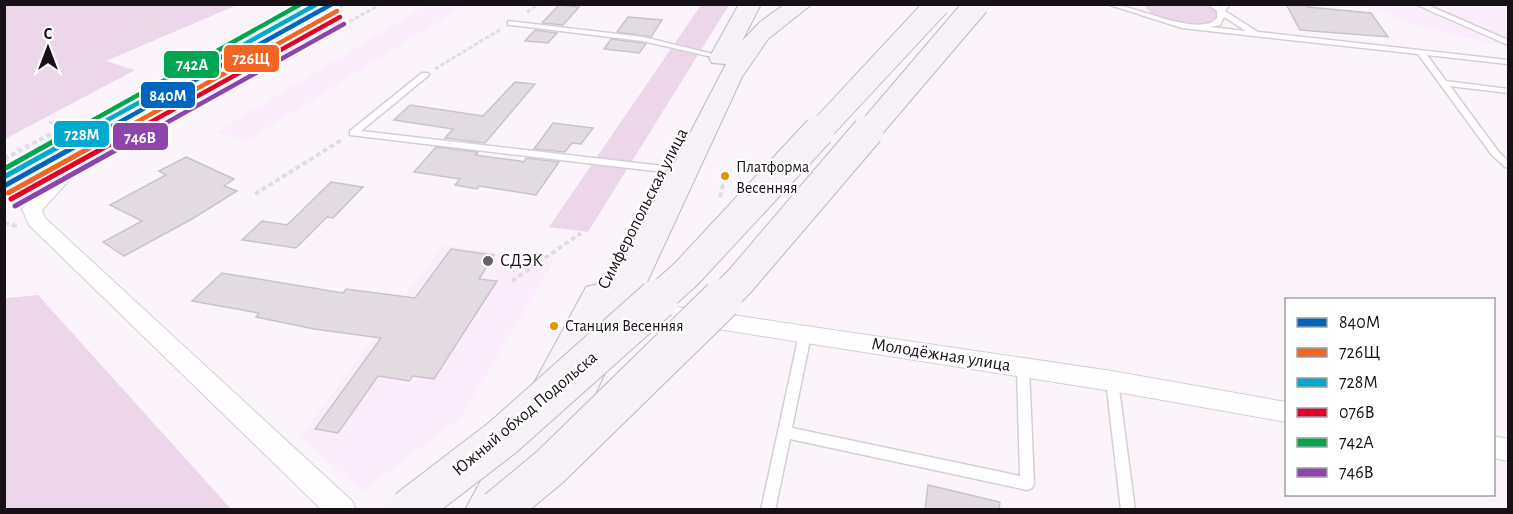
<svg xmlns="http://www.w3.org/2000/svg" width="1513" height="514" viewBox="0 0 1513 514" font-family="'Alegreya Sans',sans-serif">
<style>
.built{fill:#fcedfc}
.green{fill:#ebd6ea}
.building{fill:#e2dce2;stroke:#cac4ca;stroke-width:1.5}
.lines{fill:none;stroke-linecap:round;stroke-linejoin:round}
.service-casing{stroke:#d5cfd5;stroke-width:3}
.minor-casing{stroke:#d5cfd5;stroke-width:2}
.primary-casing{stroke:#c3b7c3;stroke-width:2}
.path-far1{stroke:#e1dee1;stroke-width:3;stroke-dasharray:4.5 2;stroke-linecap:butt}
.path{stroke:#e1dee1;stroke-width:4;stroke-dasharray:5 3;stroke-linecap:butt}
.service{fill:#fefefe;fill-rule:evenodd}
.minor{fill:#fefefe;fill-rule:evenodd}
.primary{fill:#f7f2f7;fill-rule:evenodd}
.primary-bridge-far2-casing{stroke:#c3b7c3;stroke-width:26;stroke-linecap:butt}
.primary-bridge-far1-casing{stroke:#c3b7c3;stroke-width:33;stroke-linecap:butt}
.primary-bridge-casing{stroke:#c3b7c3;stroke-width:42;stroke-linecap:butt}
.primary-bridge-far2{stroke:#f7f2f7;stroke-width:24}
.primary-bridge-far1{stroke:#f7f2f7;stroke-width:31}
.primary-bridge{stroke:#f7f2f7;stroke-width:40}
.rail-1-far1-casing{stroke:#fff;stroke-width:8}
.rail-1-casing{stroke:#fff;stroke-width:10}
.rail-2-far1-casing{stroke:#fff;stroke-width:8}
.rail-2-casing{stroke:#fff;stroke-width:10}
.rail-3-far1-casing{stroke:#fff;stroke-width:8}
.rail-3-casing{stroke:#fff;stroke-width:10}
.rail-4-far1-casing{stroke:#fff;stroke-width:8}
.rail-4-casing{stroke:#fff;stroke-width:10}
.rail-5-far1-casing{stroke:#fff;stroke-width:8}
.rail-5-casing{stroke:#fff;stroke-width:10}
.rail-6-far1-casing{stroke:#fff;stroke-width:8}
.rail-6-casing{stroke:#fff;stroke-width:10}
.rail-1-far1{stroke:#0065bd;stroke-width:4.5}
.rail-1{stroke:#0065bd;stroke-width:5}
.rail-2-far1{stroke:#f26522;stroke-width:4.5}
.rail-2{stroke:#f26522;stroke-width:5}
.rail-3-far1{stroke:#00a9ce;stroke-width:4.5}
.rail-3{stroke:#00a9ce;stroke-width:5}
.rail-4-far1{stroke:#e4002b;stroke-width:4.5}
.rail-4{stroke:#e4002b;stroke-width:5}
.rail-5-far1{stroke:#00a651;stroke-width:4.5}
.rail-5{stroke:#00a651;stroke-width:5}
.rail-6-far1{stroke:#8e44ad;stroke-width:4.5}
.rail-6{stroke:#8e44ad;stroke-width:5}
.bus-dot{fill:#e19702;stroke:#fff;stroke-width:2}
.poi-dot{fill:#676167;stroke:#fff;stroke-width:2}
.labels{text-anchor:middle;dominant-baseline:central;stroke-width:4.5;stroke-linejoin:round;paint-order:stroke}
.bus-label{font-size:16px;fill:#171117;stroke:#fff;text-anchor:start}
.street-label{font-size:18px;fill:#171117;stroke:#fff}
.poi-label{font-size:18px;fill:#171117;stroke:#fff;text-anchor:start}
.line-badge{stroke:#fff;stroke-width:2}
.badge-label{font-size:16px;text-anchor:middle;font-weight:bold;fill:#fff}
</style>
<rect width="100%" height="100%" fill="#fbf5fb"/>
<g class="built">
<path d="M428 4 465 5 247 141 216 132Z"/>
<path d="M1366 5H1508V47L1416 26Z"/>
<path d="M443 245 554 260 462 417 362 492 299 435 312 421Z"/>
</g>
<g class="green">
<path d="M5 4H237V5L106 61 135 70 5 139Z"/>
<path d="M1144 4 1207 5 1216 11 1217 16C1206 34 1150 22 1144 4Z"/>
<path d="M701 5H729L588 232 549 227Z"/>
<path d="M38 295 231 509H5V298Z"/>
</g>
<g class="building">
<path d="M1286 4H1307L1308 7 1371 13 1388 37 1300 30Z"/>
<path d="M559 5 579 7 563 25 542 23Z"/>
<path d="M628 17 662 20 651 37 617 32Z"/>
<path d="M535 30 557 33 548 43 525 41Z"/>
<path d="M611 39 643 43 646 44 639 53 604 49Z"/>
<path d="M515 82 535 84 485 143 445 138 453 129 394 120 410 105 483 116Z"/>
<path d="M553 123 593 128 581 144 572 143 565 152 534 149Z"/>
<path d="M436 147 478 152 475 155 520 161 524 162 526 158 559 162 536 195 479 186 477 189 455 185 460 179 414 172Z"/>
<path d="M186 157 234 179 224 186 237 191 192 219 124 256 103 242 142 221 110 205 166 175 159 171Z"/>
<path d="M331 182 363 187 333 218 327 217 296 248 242 240 262 221 287 225Z"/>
<path d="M451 249 494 255 479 279 497 281 434 379 413 376 409 381 378 376 338 433 315 429 381 338 314 329 256 317 259 313 192 301 222 273 343 293 346 289 415 298Z"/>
<path d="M928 485 1000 502 999 510H925Z"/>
</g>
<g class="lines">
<g class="service-casing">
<g id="service">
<path d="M1107 4C1134 4 1199 39 1217 18V11L1208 4H1216L1220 7 1223 4H1230L1225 11 1258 32 1508 60V64L1427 55 1446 81 1508 89V93L1450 86 1498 151 1508 161V168L1505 167 1492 155 1418 54 1182 28ZM1224 17 1246 31 1210 27 1220 25Z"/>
<path d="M1415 4H1425L1508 40V45Z"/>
<path d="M508 21 643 37 725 57 721 59 643 41 511 25H508Z"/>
<path d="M422 73H428L429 75 361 131 663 166 668 169 663 172 350 135V131Z"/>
<path d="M805 331 809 332 811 335 792 428 1020 476 1017 368 1019 365 1023 363 1027 365 1029 368 1034 484 1032 488 1027 490 790 439 775 510H761L799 335 801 332Z"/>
<path d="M1112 376 1116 378 1118 381 1135 510H1121L1106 381 1108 378Z"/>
</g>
</g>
<g class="minor-casing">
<g id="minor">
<path d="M65 169 72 171 74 175 42 210 45 218 352 501 356 510H322L29 225 22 209 58 171Z"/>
<path d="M643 302 1112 371 1286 402V422L1112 391 635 316 632 310 635 304Z"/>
<path d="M1494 436 1508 439V461L1494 458Z"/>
</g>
</g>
<g class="primary-casing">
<path id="primary" d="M739 4H761L742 41 760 22 785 4H812L768 39 742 77 553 485 538 490 522 484 510 510H465L586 287 598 284 610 287 726 64 712 63 709 58Z"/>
</g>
<g class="path-far1">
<path d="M527 12 538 4"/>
<path d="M142 29 178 13 210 4"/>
<path d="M435 69 501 29"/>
<path d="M4 102 93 61 141 29 162 4"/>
<path d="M49 122 64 127"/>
<path d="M54 133 64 127 76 131 316 4"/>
<path d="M112 133 345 4"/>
<path d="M151 133 381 4"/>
</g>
<g class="path">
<path d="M66 158 115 131"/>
<path d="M4 159 56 131"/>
<path d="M81 167 154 131"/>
<path d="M255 194 343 139"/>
<path d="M720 197 725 176"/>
<path d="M4 223 18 226"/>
<path d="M512 281 581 233"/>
</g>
<use href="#service" class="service"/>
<use href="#minor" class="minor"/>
<use href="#primary" class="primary"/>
<g class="primary-bridge-far2-casing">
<g id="primary-bridge-far2">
<path d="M818 133 938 4"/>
<path d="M867 133 977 4"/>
</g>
</g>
<g class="primary-bridge-far1-casing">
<g id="primary-bridge-far1">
<path d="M656 301 686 274 819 131"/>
<path d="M720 301 740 281 868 131"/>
</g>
</g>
<g class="primary-bridge-casing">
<g id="primary-bridge">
<path d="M408 510 502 438 658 299"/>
<path d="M498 510 550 467 722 299"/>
</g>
</g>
<use href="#primary-bridge-far2" class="primary-bridge-far2"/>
<use href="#primary-bridge-far1" class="primary-bridge-far1"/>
<use href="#primary-bridge" class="primary-bridge"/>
<g class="rail-1-far1-casing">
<path id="rail-1-far1" d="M100 133 332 4"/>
</g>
<g class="rail-1-casing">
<path id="rail-1" d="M4 186 103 131"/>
</g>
<g class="rail-2-far1-casing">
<path id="rail-2-far1" d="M117 133 337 11"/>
</g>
<g class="rail-2-casing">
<path id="rail-2" d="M8 193 120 131"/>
</g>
<g class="rail-3-far1-casing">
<path id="rail-3-far1" d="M84 133 317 4"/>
</g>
<g class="rail-3-casing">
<path id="rail-3" d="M4 177 87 131"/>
</g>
<g class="rail-4-far1-casing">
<path id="rail-4-far1" d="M131 133 340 17"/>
</g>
<g class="rail-4-casing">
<path id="rail-4" d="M11 199 134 131"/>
</g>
<g class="rail-5-far1-casing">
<path id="rail-5-far1" d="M70 133 301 4"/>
</g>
<g class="rail-5-casing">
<path id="rail-5" d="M4 169 72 131"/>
</g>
<g class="rail-6-far1-casing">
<path id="rail-6-far1" d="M148 133 344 24"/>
</g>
<g class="rail-6-casing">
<path id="rail-6" d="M15 206 150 131"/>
</g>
<use href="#rail-1-far1" class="rail-1-far1"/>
<use href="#rail-1" class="rail-1"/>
<use href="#rail-2-far1" class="rail-2-far1"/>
<use href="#rail-2" class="rail-2"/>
<use href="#rail-3-far1" class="rail-3-far1"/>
<use href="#rail-3" class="rail-3"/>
<use href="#rail-4-far1" class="rail-4-far1"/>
<use href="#rail-4" class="rail-4"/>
<use href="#rail-5-far1" class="rail-5-far1"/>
<use href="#rail-5" class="rail-5"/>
<use href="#rail-6-far1" class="rail-6-far1"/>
<use href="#rail-6" class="rail-6"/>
</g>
<g class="bus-dot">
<circle cx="725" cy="176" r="5"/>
<circle cx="554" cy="326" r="5"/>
</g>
<circle class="poi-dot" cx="488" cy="261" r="6"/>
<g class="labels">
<g class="bus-label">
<text x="736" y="167">Платформа<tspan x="736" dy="21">Весенняя</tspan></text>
<text x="565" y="326">Станция Весенняя</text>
</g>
<g class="street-label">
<text transform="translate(643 209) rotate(-63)">Симферопольская улица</text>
<text transform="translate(941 355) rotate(9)">Молодёжная улица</text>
<text transform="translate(525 414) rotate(-40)">Южный обход Подольска</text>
</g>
<g class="poi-label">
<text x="500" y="261">СДЭК</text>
</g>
</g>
<g class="line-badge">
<rect x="223" y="44" width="57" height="29" rx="6" fill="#f26522"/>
<rect x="163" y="50" width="57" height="29" rx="6" fill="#00a651"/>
<rect x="140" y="81" width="56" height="28" rx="6" fill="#0065bd"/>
<rect x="53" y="120" width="57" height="28" rx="6" fill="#00a9ce"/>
<rect x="112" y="122" width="57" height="29" rx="6" fill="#8e44ad"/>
</g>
<g class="badge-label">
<text x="251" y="64">726Щ</text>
<text x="192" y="70">742А</text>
<text x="168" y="101">840М</text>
<text x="82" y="140">728М</text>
<text x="140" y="143">746В</text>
</g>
<rect width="1513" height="514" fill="none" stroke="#171117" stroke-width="12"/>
<rect x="1285" y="298" width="210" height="198" fill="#ffffff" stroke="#a2a0a2" stroke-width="1.5"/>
<rect x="1297" y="318" width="30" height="9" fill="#0065bd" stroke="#a2a0a2" stroke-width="1.5"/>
<text x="1339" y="328" font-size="18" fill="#171117">840М</text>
<rect x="1297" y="348" width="30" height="9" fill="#f26522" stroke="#a2a0a2" stroke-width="1.5"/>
<text x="1339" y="358" font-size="18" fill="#171117">726Щ</text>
<rect x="1297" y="378" width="30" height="9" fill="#00a9ce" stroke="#a2a0a2" stroke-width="1.5"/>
<text x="1339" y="388" font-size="18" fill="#171117">728М</text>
<rect x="1297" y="408" width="30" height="9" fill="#e4002b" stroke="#a2a0a2" stroke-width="1.5"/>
<text x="1339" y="418" font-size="18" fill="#171117">076В</text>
<rect x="1297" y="438" width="30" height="9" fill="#00a651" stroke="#a2a0a2" stroke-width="1.5"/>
<text x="1339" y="448" font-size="18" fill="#171117">742А</text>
<rect x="1297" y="468" width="30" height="9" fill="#8e44ad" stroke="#a2a0a2" stroke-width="1.5"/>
<text x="1339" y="478" font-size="18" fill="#171117">746В</text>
<g transform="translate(48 48)" stroke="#ffffff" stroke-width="4.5" paint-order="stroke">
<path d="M0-4.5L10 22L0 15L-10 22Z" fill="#171117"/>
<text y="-9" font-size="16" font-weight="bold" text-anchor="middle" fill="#171117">С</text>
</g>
</svg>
